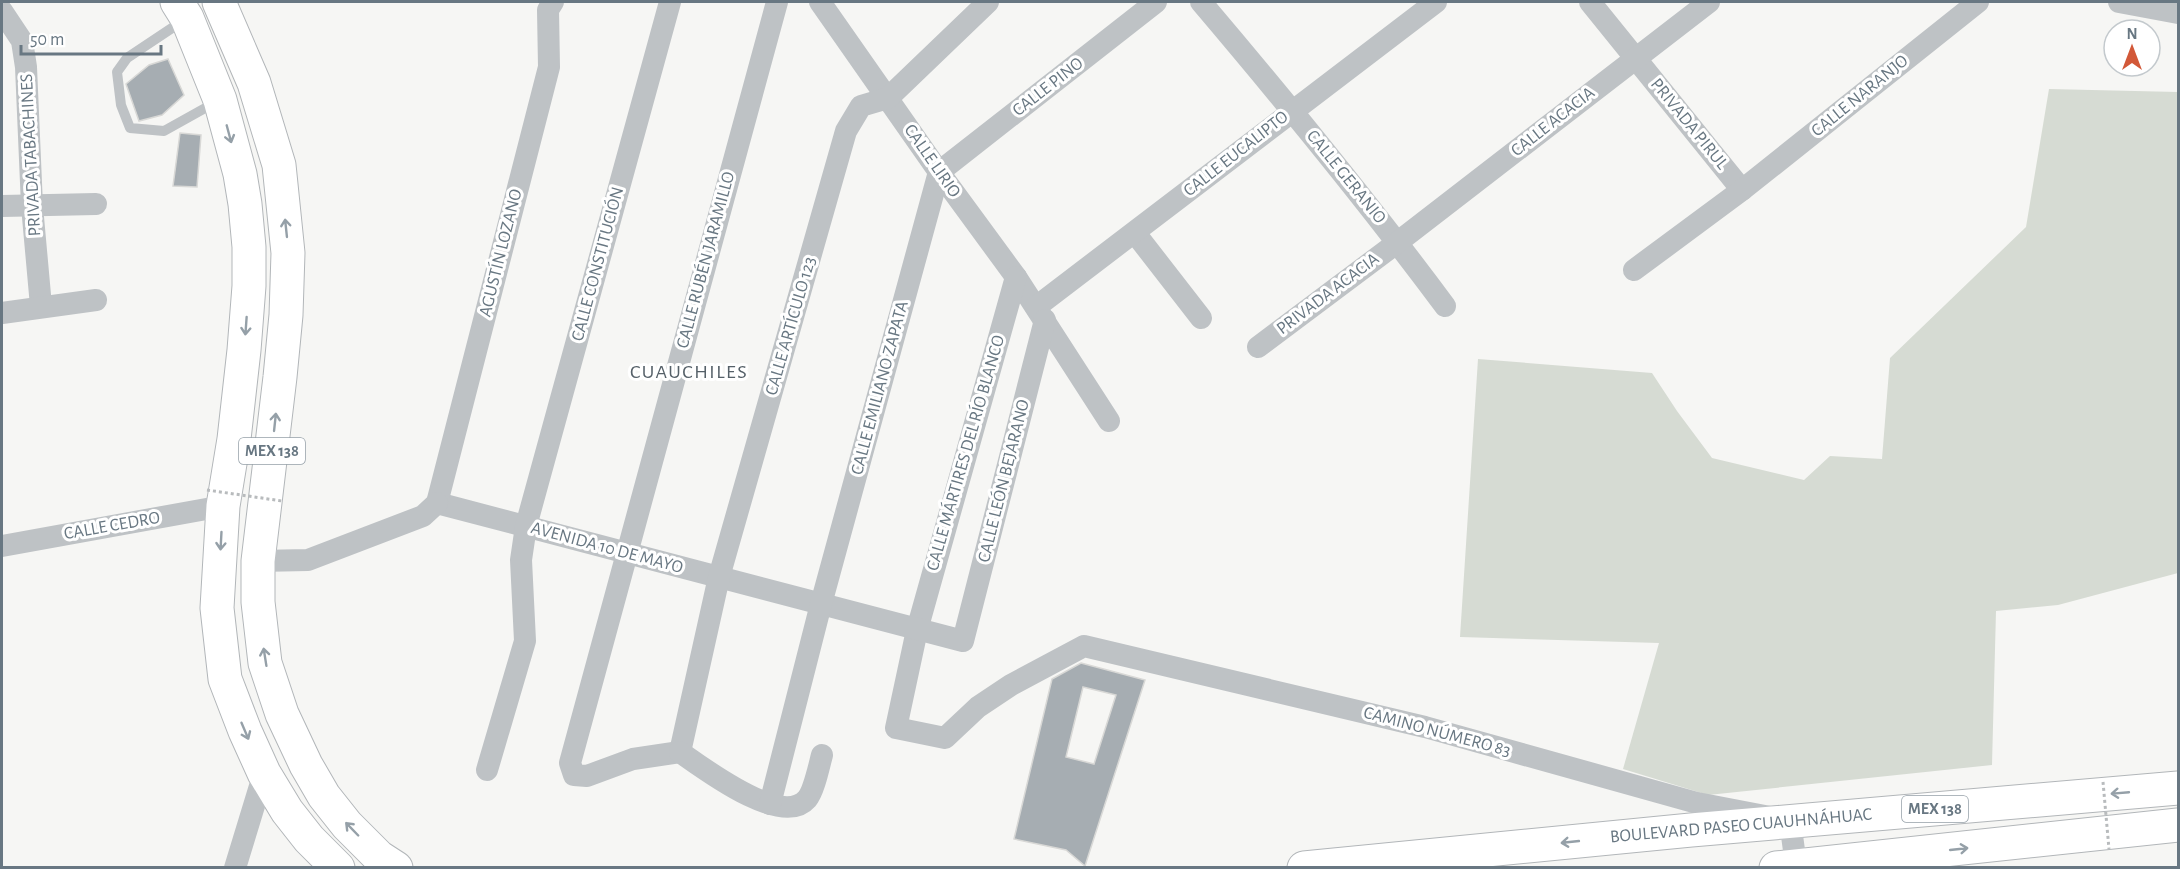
<svg xmlns="http://www.w3.org/2000/svg" width="2180" height="869" viewBox="0 0 2180 869" font-family="'Alegreya Sans',sans-serif">
<style>
.park{fill:#d6dbd3}
.building{fill:#a6adb2;stroke:#d8d8d6;stroke-width:1.5;fill-rule:evenodd}
.lines{fill:none;stroke-linecap:round;stroke-linejoin:round}
.primary-casing{stroke:#b2b6b9;stroke-width:35}
.lane{stroke:#bec2c5;stroke-width:10}
.street{stroke:#bec2c5;stroke-width:22}
.primary{stroke:#fff;stroke-width:33}
.path-bridge{stroke:#b8bbbd;stroke-width:3;stroke-dasharray:3 3;stroke-linecap:butt}
.oneway{stroke:#95a0a8}
.labels{text-anchor:middle;dominant-baseline:central;stroke-width:6;stroke-linejoin:round;paint-order:stroke}
.shield{fill:#fff;stroke:#95a0a8;stroke-width:1.5}
.shield-label{font-size:16px;font-weight:bold;fill:#687782}
.street-label{font-size:18px;fill:#687782;stroke:#fff}
.neighbourhood-label{font-size:20px;letter-spacing:1.5px;fill:#556068;stroke:#fff}
</style>
<rect width="100%" height="100%" fill="#f6f6f4"/>
<path class="park" d="M2049 89 2178 92V573L2058 605 1996 611 1992 765 1708 795 1623 769 1659 643 1460 637 1478 359 1652 373 1677 411 1712 458 1804 480 1830 456 1882 459 1890 358 2026 227Z"/>
<g class="building">
<path d="M168 59 184 95 162 115 139 121 126 84 149 65Z"/>
<path d="M180 133 201 135 197 187 173 186Z"/>
<path d="M1081 663 1145 680 1085 866 1066 850 1014 839 1052 679ZM1083 687 1116 695 1094 764 1066 757Z"/>
</g>
<g class="lines">
<g class="primary-casing">
<g id="primary">
<path d="M177 2 187 18 220 100 240 174 245 204 249 247V286L244 350 234 439 223 506 217 608 225 679 245 731 264 773 287 811 309 839 338 868"/>
<path d="M219 2 254 83 279 165 288 253 286 315 280 377 258 561V602L265 663 282 714 306 765 324 796 347 825 379 857 396 868"/>
<path d="M1304 868 1691 830 2178 788"/>
<path d="M1776 868 2178 825"/>
</g>
</g>
<path class="lane" d="M184 20 127 58 117 72 121 105 130 128 164 131 216 102"/>
<g class="street">
<path d="M820 2 939 172 1016 277 1109 421"/>
<path d="M1201 2C1285 101 1367 201 1445 306"/>
<path d="M1590 2 1742 190"/>
<path d="M2119 2 2178 13"/>
<path d="M2 11 22 41 26 67 32 206 41 306"/>
<path d="M2 206 96 204"/>
<path d="M1135 233 1201 318"/>
<path d="M1634 270 1742 190 1978 2"/>
<path d="M1016 277 917 630 896 728 945 738 978 707 1011 685 1084 646 1425 727 1697 803 1790 821 1796 865"/>
<path d="M1036 307 1436 2"/>
<path d="M2 313 96 300"/>
<path d="M1258 347 1398 242 1709 2"/>
<path d="M437 503 963 641 1045 320"/>
<path d="M437 503 549 67 548 10 553 2"/>
<path d="M2 546 223 506"/>
<path d="M258 561 308 560 423 516 437 503"/>
<path d="M680 752 633 759 587 776 574 775 570 763 777 2"/>
<path d="M680 752 719 577 846 131 861 106 888 98 988 2"/>
<path d="M680 752C703 768 782 828 807 799 814 791 819 766 822 755"/>
<path d="M487 770 525 641 521 560 526 526 670 2"/>
<path d="M770 804 821 604 939 172 1156 2"/>
<path d="M235 868 264 773"/>
</g>
<use href="#primary" class="primary"/>
<g class="path-bridge">
<path d="M207 490 282 501"/>
<path d="M2103 782 2109 849"/>
</g>
</g>
<defs><path id="oneway-shaft" d="M-6 0H5M1.5-3L5.5 0L1.5 3" fill="none" stroke-width="1.6" stroke-linecap="round" stroke-linejoin="round" transform="scale(1.5)"/></defs>
<g class="oneway">
<use href="#oneway-shaft" transform="translate(229 134) rotate(75)"/>
<use href="#oneway-shaft" transform="translate(286 228) rotate(-96)"/>
<use href="#oneway-shaft" transform="translate(246 326) rotate(94)"/>
<use href="#oneway-shaft" transform="translate(275 422) rotate(-84)"/>
<use href="#oneway-shaft" transform="translate(221 541) rotate(93)"/>
<use href="#oneway-shaft" transform="translate(265 657) rotate(-99)"/>
<use href="#oneway-shaft" transform="translate(245 731) rotate(67)"/>
<use href="#oneway-shaft" transform="translate(2120 793) rotate(175)"/>
<use href="#oneway-shaft" transform="translate(352 829) rotate(-134)"/>
<use href="#oneway-shaft" transform="translate(1570 842) rotate(174)"/>
<use href="#oneway-shaft" transform="translate(1959 849) rotate(-6)"/>
</g>
<g class="labels">
<g class="shield">
<rect x="239" y="438" width="66" height="26" rx="4.5"/>
<rect x="1902" y="796" width="66" height="26" rx="4.5"/>
</g>
<g class="shield-label">
<text x="272" y="451">MEX 138</text>
<text x="1935" y="809">MEX 138</text>
</g>
<g class="street-label">
<text transform="translate(1048 87) rotate(-38)">CALLE PINO</text>
<text transform="translate(1860 96) rotate(-39)">CALLE NARANJO</text>
<text transform="translate(1553 122) rotate(-38)">CALLE ACACIA</text>
<text transform="translate(1689 124) rotate(51)">PRIVADA PIRUL</text>
<text transform="translate(1236 154) rotate(-38)">CALLE EUCALIPTO</text>
<text transform="translate(31 155) rotate(-93)">PRIVADA TABACHINES</text>
<text transform="translate(932 161) rotate(55)">CALLE LIRIO</text>
<text transform="translate(1346 177) rotate(51)">CALLE GERANIO</text>
<text transform="translate(501 253) rotate(-76)">AGUSTÍN LOZANO</text>
<text transform="translate(706 260) rotate(-75)">CALLE RUBÉN JARAMILLO</text>
<text transform="translate(598 264) rotate(-75)">CALLE CONSTITUCIÓN</text>
<text transform="translate(1328 294) rotate(-37)">PRIVADA ACACIA</text>
<text transform="translate(791 326) rotate(-74)">CALLE ARTÍCULO 123</text>
<text transform="translate(880 388) rotate(-75)">CALLE EMILIANO ZAPATA</text>
<text transform="translate(966 453) rotate(-74)">CALLE MÁRTIRES DEL RÍO BLANCO</text>
<text transform="translate(1004 481) rotate(-76)">CALLE LEÓN BEJARANO</text>
<text transform="translate(112 526) rotate(-10)">CALLE CEDRO</text>
<text transform="translate(607 548) rotate(15)">AVENIDA 10 DE MAYO</text>
<text transform="translate(1437 732) rotate(15)">CAMINO NÚMERO 83</text>
<text transform="translate(1741 826) rotate(-5)">BOULEVARD PASEO CUAUHNÁHUAC</text>
</g>
<g class="neighbourhood-label">
<text x="689" y="372">CUAUCHILES</text>
</g>
</g>
<rect width="2180" height="869" fill="none" stroke="#687782" stroke-width="6"/>
<g transform="translate(2132 48)"><circle r="28" fill="#ffffff" stroke="#c3c9cd" stroke-width="1.5"/>
<path d="M0-4.5L10 22L0 15L-10 22Z" fill="#d25838"/>
<text y="-9" font-size="16" font-weight="bold" text-anchor="middle" fill="#687782">N</text>
</g>
<path d="M21 45v9h140v-9" fill="none" stroke="#687782" stroke-width="3"/>
<text x="30" y="45" font-size="18" fill="#687782" stroke="#ffffff" stroke-width="4.5" paint-order="stroke">50 m</text>
</svg>
